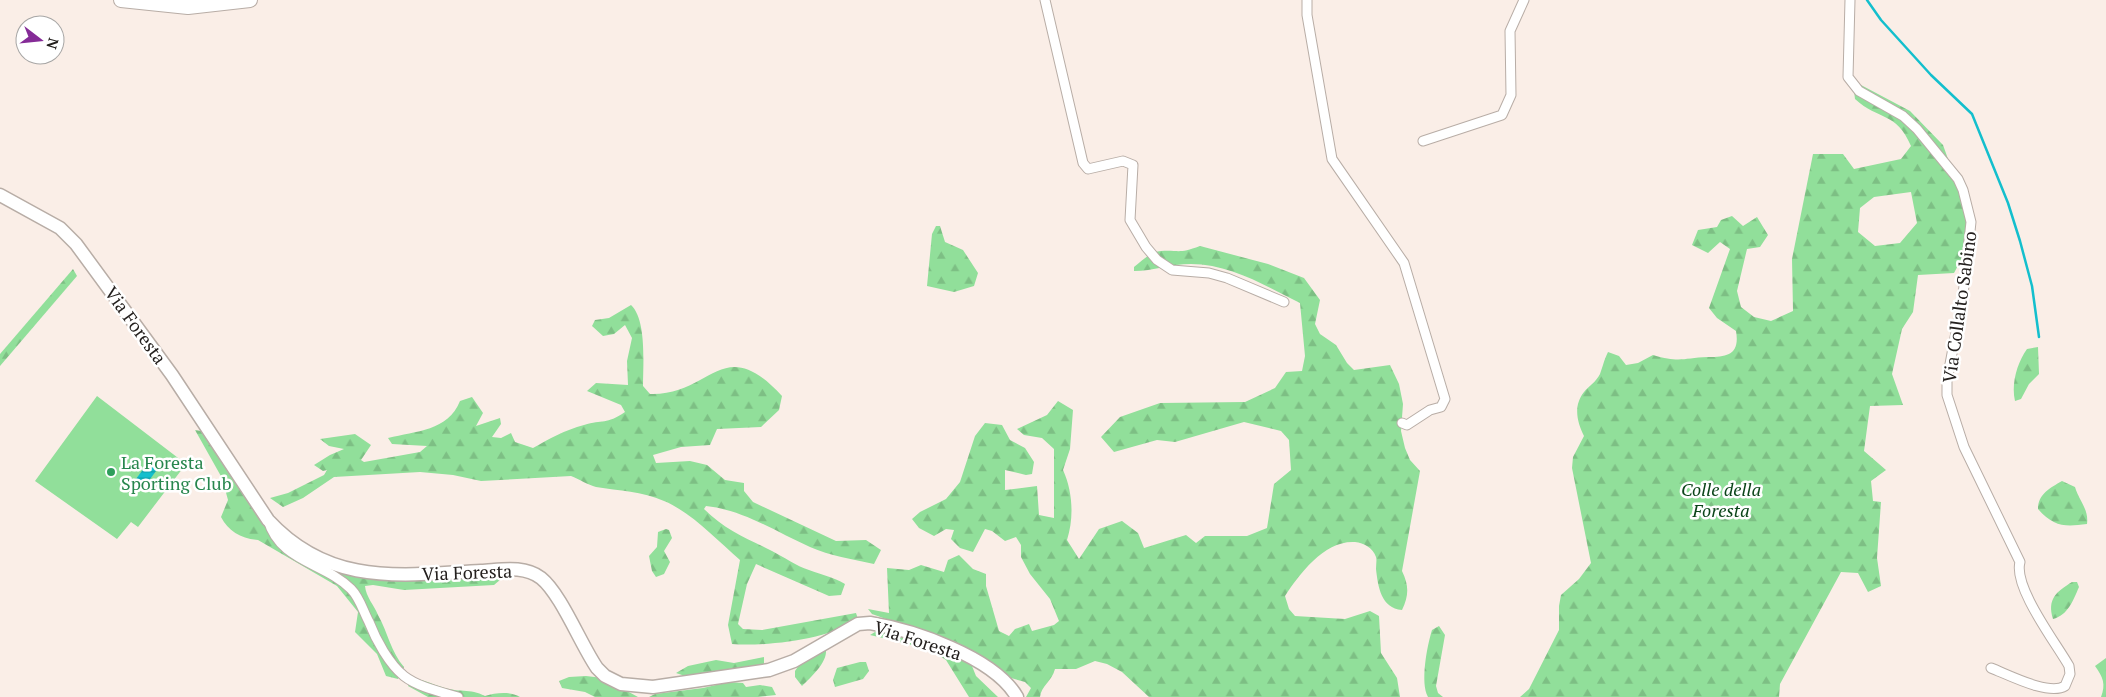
<svg xmlns="http://www.w3.org/2000/svg" width="2106" height="697" viewBox="0 0 2106 697" font-family="'PT Serif',serif">
<style>
.forest{fill:url(#forest-firs);fill-rule:evenodd}
.pitch{fill:#91df9a}
.water{fill:url(#water-rules)}
.lines{fill:none;stroke-linecap:round;stroke-linejoin:round}
.stream{stroke:#13bfcd;stroke-width:2.5}
.street-casing{stroke:#b8ada6;stroke-width:11}
.secondary-casing{stroke:#b8ada6;stroke-width:15}
.primary-casing{stroke:#b8ada6;stroke-width:16}
.street{stroke:#fff;stroke-width:9}
.secondary{stroke:#fff;stroke-width:12}
.primary{stroke:#fff;stroke-width:14}
.leisure-dot{fill:#2e9e5b;stroke:#fff;stroke-width:2}
.labels{text-anchor:middle;dominant-baseline:central;stroke-width:5;stroke-linejoin:round;paint-order:stroke}
.street-label{font-size:18px;fill:#24201e;stroke:#fff}
.leisure-label{font-size:18px;fill:#27864d;stroke:#fff;text-anchor:start}
.park-label{font-size:18px;font-style:italic;fill:#0b4519;stroke:#fff}
</style>
<defs>
<pattern id="forest-firs" width="22" height="20" patternUnits="userSpaceOnUse" patternTransform="scale(1.25)"><rect width="22" height="20" fill="#91df9a"/><path d="M5 1l3.5 6h-7zM16 11l3.5 6h-7z" fill="#7dbf84"/></pattern>
<pattern id="water-rules" width="6" height="5" patternUnits="userSpaceOnUse" patternTransform="scale(1.25)"><rect width="6" height="5" fill="#13bfcd"/><path d="M0 2.5h6" fill="none" stroke="#119ba6"/></pattern>
</defs>
<rect width="100%" height="100%" fill="#faeee7"/>
<g class="forest">
<path d="M1861 85 1910 111 1943 145 1969 217 1961 260 1954 273 1918 275 1913 312 1902 329 1892 374 1903 405 1870 406 1864 451 1886 470 1871 481 1873 501 1881 502 1877 558 1881 586 1868 592 1858 573 1841 572 1780 684 1779 697H1520L1529 689 1559 630V606L1561 595 1579 579 1591 563 1572 468 1573 457 1584 436C1577 422 1573 406 1584 392 1589 386 1596 382 1600 374 1603 366 1604 360 1608 352L1619 356 1626 365 1638 363 1653 355C1680 363 1683 358 1708 357 1728 357 1740 354 1736 331L1717 318 1709 308 1730 249 1720 242 1708 253 1692 245 1698 230 1717 227 1721 220 1732 216 1743 226 1757 217 1768 235 1760 247 1747 249 1737 291 1741 307 1754 317 1771 321 1793 311 1792 259 1813 154H1843L1854 169 1901 159 1911 146C1896 111 1879 121 1855 99L1854 91ZM1911 192 1917 223 1900 243 1875 246 1858 232 1860 208 1874 197Z"/>
<path d="M936 226H940L945 242 963 250 978 273 974 286 954 292 927 286 932 234Z"/>
<path d="M1200 246 1268 264 1304 278 1320 300 1315 324 1320 334 1336 345 1347 363 1354 370 1390 365 1399 384 1403 404 1401 431 1405 448 1410 460 1420 471 1402 571C1409 586 1409 595 1402 610 1381 608 1378 587 1376 569 1376 565 1377 560 1376 557 1373 548 1364 543 1355 542 1325 540 1300 573 1285 596L1289 609 1295 616 1345 619 1370 611 1379 616 1381 653 1397 678 1400 697H1149L1122 672 1107 664 1095 661 1076 669H1055C1052 681 1041 686 1040 697H1026L1031 688 1025 682 1011 678 956 642 897 623 872 614 868 609 889 613 887 568 909 570 921 565 944 572 948 560 959 555 973 569 986 574V586L999 631 1009 636 1015 629 1029 624 1032 631 1054 625 1059 621 1050 599 1030 574 1021 557V545L1016 537 1005 541 992 531 985 529 973 552 960 548 951 539 954 530 946 529 934 536 919 528 912 519 920 512 946 499 960 482 975 436 985 423 1002 425 1010 440 1025 448 1034 462 1032 474 1026 475 1005 470V490L1037 486 1039 515 1054 518V449L1042 438 1024 435 1017 429 1047 415 1058 401 1073 410 1070 449 1063 470C1073 492 1074 518 1067 540L1079 559 1099 529 1122 521 1138 533 1144 548 1186 535 1196 543 1205 536H1247L1267 528 1274 484 1291 470 1289 440 1281 431 1244 422 1175 442 1157 440 1114 452 1101 437 1120 417 1160 403 1245 402 1275 388 1286 372 1302 371 1305 356 1300 303C1266 286 1230 264 1191 264 1171 264 1153 271 1134 271V267C1142 261 1151 251 1161 251 1180 250 1179 254 1200 246Z"/>
<path d="M73 269 77 276 0 366V354Z"/>
<path d="M631 305C647 320 643 365 643 386L650 394C712 396 722 331 782 396L779 410 761 427 717 429 710 445 681 447 653 455 656 463 690 461 707 465 725 480 744 483V491L753 502 836 541 866 540 881 550 874 564C852 559 830 556 810 547 776 532 744 510 706 506L704 509C725 530 746 538 772 551 784 557 796 566 809 570 822 575 833 577 845 584L841 595 829 596 756 564 747 584 738 624 743 629 762 630 856 613 858 619C833 639 764 647 732 644L728 625 740 560C718 541 691 512 664 501 642 491 619 491 596 487 588 485 579 479 571 476L481 481 453 475 420 472 334 477 303 498 283 507 270 498 288 493 324 475 327 470 323 471 314 465 330 455 344 449 329 446 320 439 355 434 371 445 361 460 364 462 420 452 427 446 392 444 388 438C416 431 448 431 460 401L472 397 483 413 476 426 500 418 501 424 492 437 501 438 511 433 515 442 533 448C549 439 565 430 584 425 603 419 606 425 625 412L621 405 587 391 596 383 628 385 627 361 632 338 625 325 614 334 603 336 592 326 595 320 609 318Z"/>
<path d="M2038 347 2039 374 2029 384 2021 399 2015 401C2011 384 2017 363 2027 349Z"/>
<path d="M195 430 201 431 245 495 331 570 398 580 494 575 501 579 494 585 404 590 373 585 365 586C366 597 374 605 378 615 388 633 391 652 404 667L398 679 386 676 377 654 355 632 358 612 337 586 258 540C242 539 228 531 221 517L228 500 222 478Z"/>
<path d="M2062 481 2075 487C2079 501 2089 509 2087 524 2065 527 2054 527 2038 509 2038 494 2050 488 2062 481Z"/>
<path d="M666 529 669 530 672 538 664 551 670 562 664 574 656 577 652 571 649 556 657 547 658 532Z"/>
<path d="M2072 582H2077L2079 587C2073 601 2068 615 2053 619 2047 599 2056 592 2072 582Z"/>
<path d="M1439 626 1445 635 1436 686 1438 693 1443 697H1428C1420 683 1427 646 1432 630Z"/>
<path d="M880 629 957 654 972 666 976 676 998 697H969L946 660 929 649 870 635Z"/>
<path d="M826 650C827 663 811 677 802 686L795 677V671C801 661 814 652 826 650Z"/>
<path d="M764 657V664L743 671 685 676 676 673 688 666 716 660 734 663Z"/>
<path d="M2106 658V697H2101C2106 684 2103 677 2095 666Z"/>
<path d="M860 662H866L869 671 863 679 835 687 833 680 837 668Z"/>
<path d="M586 676 603 678 638 697H595L585 692 562 688 559 681 569 677Z"/>
<path d="M411 678C423 679 431 684 442 687 458 693 470 688 485 696 496 693 509 691 520 697H428L408 686Z"/>
<path d="M729 682 743 683 746 687 760 685 772 687 776 695 758 697H649L655 694 703 688Z"/>
</g>
<path class="pitch" d="M97 396 186 464 138 527 131 522 117 539 35 481Z"/>
<path class="water" d="M150 460 159 467 142 490 133 483Z"/>
<g class="lines">
<path class="stream" d="M1867 0 1881 20 1931 75 1972 114 2008 203 2020 241 2032 286 2039 337"/>
<g class="street-casing">
<g id="street">
<path d="M1045 0 1083 163 1088 169 1123 161 1133 165 1130 220 1146 247 1157 260 1172 270 1209 273 1227 278 1284 302"/>
<path d="M1307 0V15L1332 159 1404 263 1445 399 1441 407 1430 410 1407 425 1402 423"/>
<path d="M1850 0 1848 77 1859 91 1903 116 1917 129 1958 179 1963 190 1971 222 1963 295 1947 380V395L1964 447 2020 562C2013 587 2056 643 2069 666L2070 674 2065 686C2049 696 2009 675 1991 668"/>
<path d="M1423 141 1502 115 1511 95 1510 31 1524 0"/>
<path d="M268 520C280 562 324 562 351 589 360 598 363 611 369 622 376 640 389 664 404 676 418 687 441 692 458 697"/>
</g>
</g>
<g class="secondary-casing">
<path id="secondary" d="M0 195 60 228 76 244 172 375 268 520C330 587 400 575 481 571 501 570 524 565 541 578 561 594 581 645 597 668L605 676 621 684 653 687 769 670 794 661 858 624 870 623C913 630 994 657 1017 697"/>
</g>
<g class="primary-casing">
<path id="primary" d="M121 0 188 7 250 0"/>
</g>
<use href="#street" class="street"/>
<use href="#secondary" class="secondary"/>
<use href="#primary" class="primary"/>
</g>
<circle class="leisure-dot" cx="111" cy="472" r="5"/>
<g class="labels">
<g class="street-label">
<text transform="translate(1959 307) rotate(-82)">Via Collalto Sabino</text>
<text transform="translate(136 325) rotate(54)">Via Foresta</text>
<text transform="translate(467 572) rotate(-2)">Via Foresta</text>
<text transform="translate(918 640) rotate(18)">Via Foresta</text>
</g>
<g class="leisure-label">
<text x="121" y="462">La Foresta<tspan x="121" dy="21">Sporting Club</tspan></text>
</g>
<g class="park-label">
<text x="1721" y="489">Colle della<tspan x="1721" dy="21">Foresta</tspan></text>
</g>
</g>
<g transform="translate(40 40) rotate(106)"><circle r="24" fill="#ffffff" stroke="#a7a6a5"/>
<path d="M0-4L9 19L0 12L-9 19Z" fill="#852b97"/>
<text y="-8" font-size="14" font-weight="bold" text-anchor="middle" fill="#24201e">N</text>
</g>
</svg>
